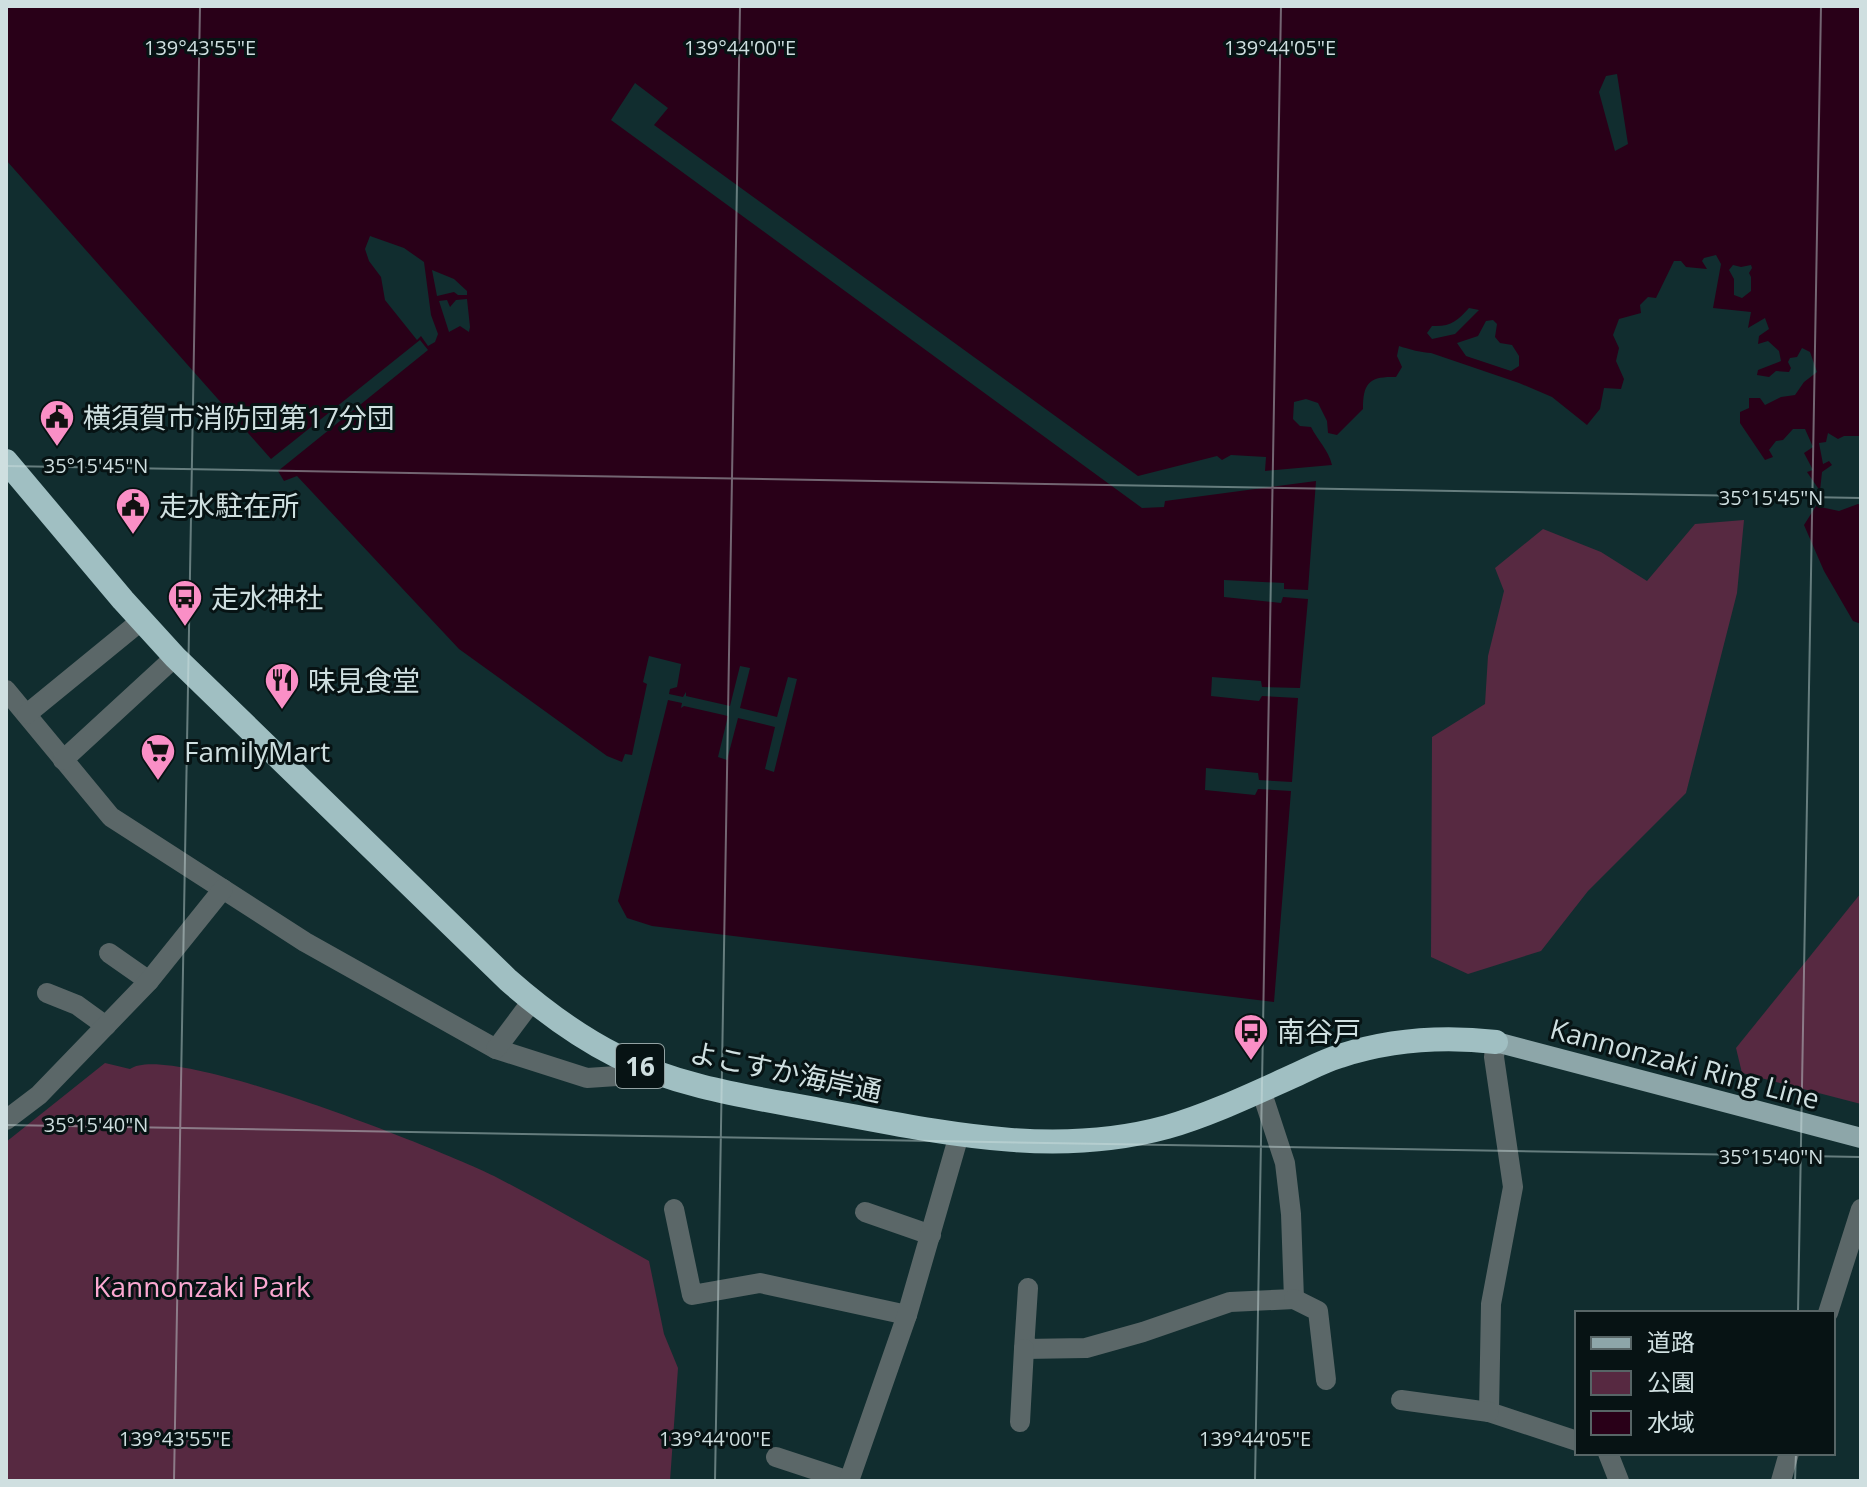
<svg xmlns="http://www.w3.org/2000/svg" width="1867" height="1487" viewBox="0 0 1867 1487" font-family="'Open Sans','Noto Sans JP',sans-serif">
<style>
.green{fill:#572941}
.water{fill:#290018;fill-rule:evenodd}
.pier{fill:#112d2f}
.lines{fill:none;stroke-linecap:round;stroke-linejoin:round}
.minor{stroke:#5b6768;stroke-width:20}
.major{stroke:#8da6a9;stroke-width:20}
.highway{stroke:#a0bfc2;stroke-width:24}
.ticks{fill:none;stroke:#cfdfe0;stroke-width:2;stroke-opacity:0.45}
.labels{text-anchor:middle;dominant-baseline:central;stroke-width:6;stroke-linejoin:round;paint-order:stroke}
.shield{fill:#071314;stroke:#93a2a3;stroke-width:2}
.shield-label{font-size:26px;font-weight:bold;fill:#cfdfe0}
.poi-label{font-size:28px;fill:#cfdfe0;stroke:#071314;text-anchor:start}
.street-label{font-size:28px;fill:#cfdfe0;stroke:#071314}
.park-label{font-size:28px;fill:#fba8d1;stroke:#071314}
.ticks-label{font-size:20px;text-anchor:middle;fill:#cfdfe0;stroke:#071314;stroke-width:6;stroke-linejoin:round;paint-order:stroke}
</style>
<rect width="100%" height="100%" fill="#112d2f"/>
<g class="green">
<path d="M1744 520 1737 593 1686 793 1588 891 1541 951 1468 974 1431 957 1432 737 1485 704 1488 656 1504 591 1495 568 1543 529 1601 552 1647 581 1695 524Z"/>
<path d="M1861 893V1104L1742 1073 1736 1048Z"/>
<path d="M105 1063 130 1069C169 1040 443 1151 494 1176 546 1203 598 1233 649 1261L664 1334 678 1368 670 1481H6V1142Z"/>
</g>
<g class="water">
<path d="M6 6H1861V436H1844L1838 439 1828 433 1826 442 1819 443 1823 464 1829 461 1832 465 1822 472 1820 491 1807 472 1813 470 1804 453 1813 447 1805 429H1793L1783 440 1776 441 1769 450 1773 457 1765 460 1740 423V412L1749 408V398H1760L1765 405 1781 397 1795 395 1804 382 1817 372 1810 352 1802 348 1797 357 1790 358 1788 362 1791 368 1789 372 1776 371 1769 377 1757 375 1758 370 1781 361 1779 351 1768 341 1758 344 1759 336 1769 329 1765 318 1748 328 1751 312 1713 308 1721 264 1716 255 1704 258 1702 261 1707 269 1686 267 1681 261H1674L1656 298 1648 297 1640 305 1641 313 1619 319 1613 335 1619 348 1616 361 1624 379 1621 389 1604 388 1600 409 1587 425 1552 397 1519 383 1431 353C1423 353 1408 349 1399 346L1397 356 1402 367 1396 377C1369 376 1363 383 1363 409L1337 435 1328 433 1327 421 1318 403 1306 399 1294 402 1293 419 1300 426 1311 427C1318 441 1328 449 1332 465L1265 471 1266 457 1231 455 1222 460 1217 456 1138 476 654 125 668 108 635 83 611 120 1142 508 1164 507 1165 501 1316 481 1308 590 1284 589V583L1224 580V597L1281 603 1283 597 1308 599 1300 688 1262 687 1261 681 1212 677 1211 696 1259 701 1262 696 1298 698 1292 782 1259 780 1258 773 1206 768 1205 790 1255 795 1258 789 1291 791 1274 1002 652 926 627 918 618 901 668 700 682 703 681 708 684 706 728 716 718 757 727 760 738 718 775 727 765 769 774 772 797 679 788 677 777 717 740 708 750 668 740 666 730 706 686 696V692L683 697 669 694 670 689 677 687 681 664 649 656 643 682 647 684 632 755 625 754 622 762 607 756 459 649 297 476 284 481 278 471 428 350 420 340 271 459 6 160ZM370 236 404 248 424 262 431 315 438 334 435 342 428 346 421 336 417 340 385 300 381 277 369 261 365 249ZM1733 265 1741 267 1751 265 1752 268 1749 273 1751 277V291L1742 298 1734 295V279L1729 270ZM432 270 454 279 467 291V295H458L454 292 437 296ZM467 299 470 327 469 332 460 326 449 332 439 301 447 300 450 307 456 300ZM1469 308 1479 310 1455 334 1432 339 1427 333 1432 326C1451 327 1457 321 1469 308ZM1493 320 1497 324 1495 337 1500 343 1512 345 1519 356V366L1511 371 1466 356 1457 343 1478 336 1486 321Z"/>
<path d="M1858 504 1861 505V624L1853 621 1824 571 1804 525 1816 506 1839 511Z"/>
</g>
<path class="pier" d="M1617 74 1628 144 1615 151 1599 92 1606 76Z"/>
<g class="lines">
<g class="minor">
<path d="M6 690 111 817 305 942 496 1049 587 1078 617 1076 644 1068"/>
<path d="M27 714 142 620"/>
<path d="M63 760 175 657"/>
<path d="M109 953 149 981"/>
<path d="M47 993 77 1005 106 1026"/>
<path d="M1496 1042 1494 1057 1513 1187 1491 1304 1489 1412 1577 1441"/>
<path d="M496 1049 532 1001"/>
<path d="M6 1120 39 1095 149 981 223 889"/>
<path d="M674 1209 692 1295 760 1283 907 1315"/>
<path d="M865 1212 931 1235"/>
<path d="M1028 1288 1024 1349 1086 1348 1143 1332 1230 1302 1294 1299 1291 1214 1285 1163 1261 1090"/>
<path d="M1294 1299 1318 1311 1326 1380"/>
<path d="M1828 1313 1861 1209"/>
<path d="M1401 1400 1489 1412"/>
<path d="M1020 1422 1024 1349"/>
<path d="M1608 1453 1619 1481"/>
<path d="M776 1457 849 1481"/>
<path d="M849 1481 907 1315 959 1135"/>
<path d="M1781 1481 1789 1453"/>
</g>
<path class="major" d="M1496 1042 1861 1138"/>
<path class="highway" d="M6 461 123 600 175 657 508 980C541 1009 577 1036 617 1056 681 1088 751 1097 820 1110 935 1131 1051 1159 1167 1127 1209 1115 1251 1095 1291 1077 1307 1070 1323 1061 1340 1056 1392 1039 1442 1036 1496 1042"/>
</g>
<path class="ticks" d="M6 466 1861 498M6 1125 1861 1157M1798 1313 1821 6M174 1481 200 6M715 1481 740 6M1255 1481 1281 6M1795 1481 1796 1453"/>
<defs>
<g id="civic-pin" transform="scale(1.8)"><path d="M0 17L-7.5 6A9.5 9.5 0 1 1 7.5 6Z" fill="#fa8fc6" stroke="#071314"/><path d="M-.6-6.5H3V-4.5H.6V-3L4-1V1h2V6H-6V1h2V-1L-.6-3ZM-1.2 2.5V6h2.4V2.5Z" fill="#111"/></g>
<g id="bus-pin" transform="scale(1.8)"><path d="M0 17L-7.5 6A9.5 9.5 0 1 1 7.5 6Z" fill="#fa8fc6" stroke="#071314"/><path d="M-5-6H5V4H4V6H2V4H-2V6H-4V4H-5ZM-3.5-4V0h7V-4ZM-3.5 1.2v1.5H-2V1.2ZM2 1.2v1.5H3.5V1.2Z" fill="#111"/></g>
<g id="restaurant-pin" transform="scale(1.8)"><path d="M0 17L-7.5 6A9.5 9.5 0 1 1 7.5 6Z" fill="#fa8fc6" stroke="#071314"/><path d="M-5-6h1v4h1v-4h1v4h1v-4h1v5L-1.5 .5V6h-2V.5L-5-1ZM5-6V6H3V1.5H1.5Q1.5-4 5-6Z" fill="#111"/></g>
<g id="supermarket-pin" transform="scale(1.8)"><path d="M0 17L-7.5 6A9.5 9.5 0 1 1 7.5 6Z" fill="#fa8fc6" stroke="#071314"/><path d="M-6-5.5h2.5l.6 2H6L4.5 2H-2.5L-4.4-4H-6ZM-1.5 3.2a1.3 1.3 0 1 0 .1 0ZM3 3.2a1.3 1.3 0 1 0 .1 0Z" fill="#111"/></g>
</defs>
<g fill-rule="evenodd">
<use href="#civic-pin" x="57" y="417"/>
<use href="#civic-pin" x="133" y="505"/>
<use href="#bus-pin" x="185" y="597"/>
<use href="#restaurant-pin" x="282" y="680"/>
<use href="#supermarket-pin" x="158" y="751"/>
<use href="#bus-pin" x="1251" y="1031"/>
</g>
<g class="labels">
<rect class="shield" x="616" y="1044" width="48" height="44" rx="6"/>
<g class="shield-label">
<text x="640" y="1066">16</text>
</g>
<g class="poi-label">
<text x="83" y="417">横須賀市消防団第17分団</text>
<text x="159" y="505">走水駐在所</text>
<text x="211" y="597">走水神社</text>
<text x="308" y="680">味見食堂</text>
<text x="184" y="751">FamilyMart</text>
<text x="1277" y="1031">南谷戸</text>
</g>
<g class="street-label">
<text transform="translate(1685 1063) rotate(15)">Kannonzaki Ring Line</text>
<text transform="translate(786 1071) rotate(12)">よこすか海岸通</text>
</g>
<g class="park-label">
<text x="202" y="1286">Kannonzaki Park</text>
</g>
</g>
<g class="ticks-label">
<text x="200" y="55">139°43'55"E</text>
<text x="740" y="55">139°44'00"E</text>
<text x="1280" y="55">139°44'05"E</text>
<text x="96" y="473">35°15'45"N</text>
<text x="1771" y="505">35°15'45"N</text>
<text x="96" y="1132">35°15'40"N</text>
<text x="1771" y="1164">35°15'40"N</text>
<text x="175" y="1446">139°43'55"E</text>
<text x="715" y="1446">139°44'00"E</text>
<text x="1255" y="1446">139°44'05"E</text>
</g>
<rect width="1867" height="1487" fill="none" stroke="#cfdfe0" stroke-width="16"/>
<rect x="1575" y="1311" width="260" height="144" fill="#071314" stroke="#576566" stroke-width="2"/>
<rect x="1591" y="1337" width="40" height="12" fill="#8da6a9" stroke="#576566" stroke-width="2"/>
<text x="1647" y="1351" font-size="24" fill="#cfdfe0">道路</text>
<rect x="1591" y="1371" width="40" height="24" fill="#572941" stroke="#576566" stroke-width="2"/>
<text x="1647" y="1391" font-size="24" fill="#cfdfe0">公園</text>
<rect x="1591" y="1411" width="40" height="24" fill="#290018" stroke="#576566" stroke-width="2"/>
<text x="1647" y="1431" font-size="24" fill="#cfdfe0">水域</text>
</svg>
